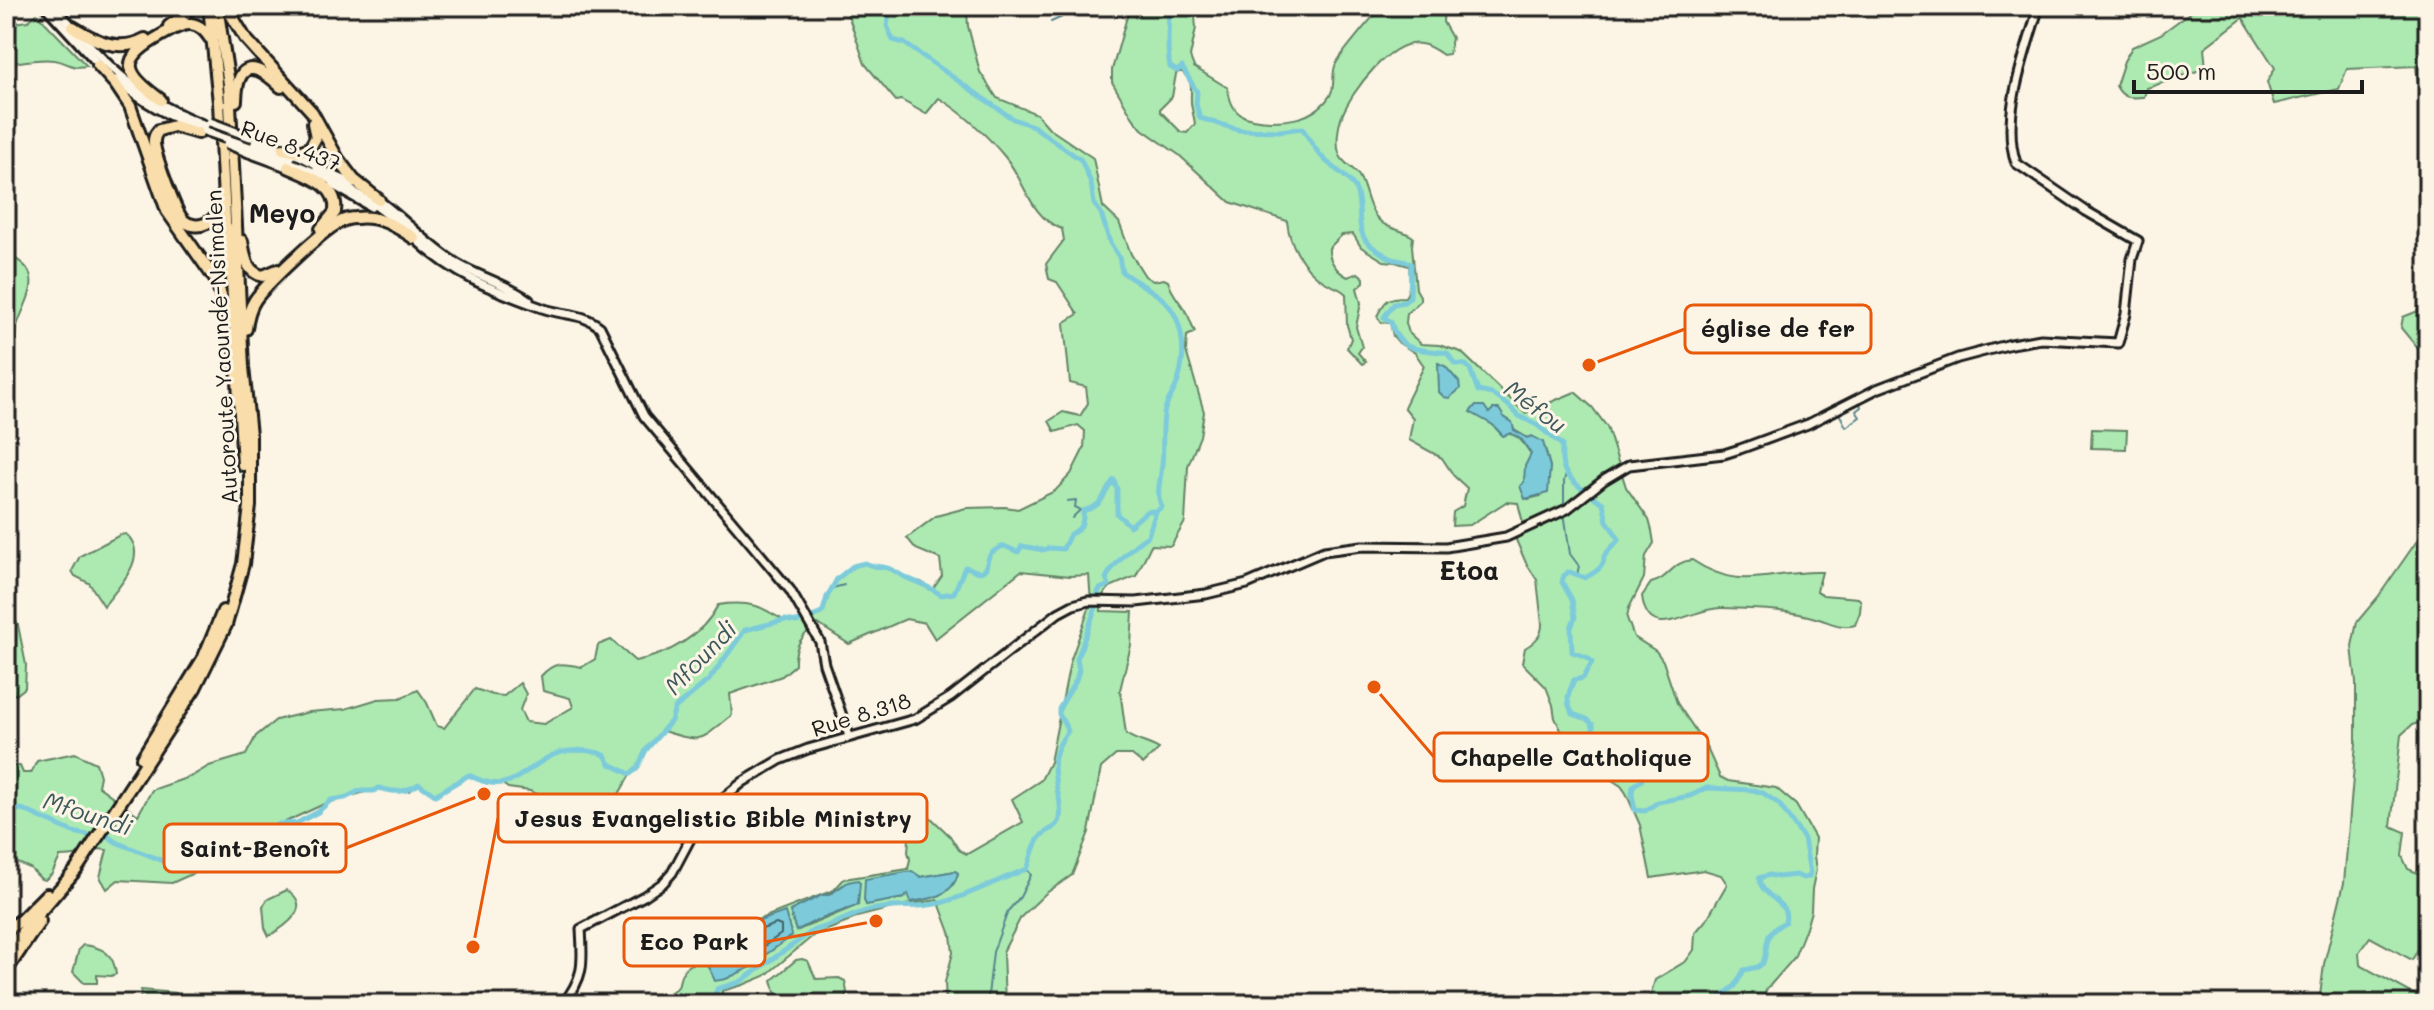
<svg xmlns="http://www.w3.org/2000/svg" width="2434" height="1010" viewBox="0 0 2434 1010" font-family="Mali,sans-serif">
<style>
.green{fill:#adeab1;stroke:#648366;stroke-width:2;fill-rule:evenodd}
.water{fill:#7dcbda;stroke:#56858e;stroke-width:2}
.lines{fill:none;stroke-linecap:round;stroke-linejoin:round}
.shore{stroke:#436268;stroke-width:2}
.stream{stroke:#56858e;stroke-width:2}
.river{stroke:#7dcbda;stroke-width:5}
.secondary-casing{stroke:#1c1c1c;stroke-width:13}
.motorway-casing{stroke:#1c1c1c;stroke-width:16}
.secondary{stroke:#fcf5e5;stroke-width:7}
.motorway{stroke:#f9deab;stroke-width:10}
.secondary-bridge-casing{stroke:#1c1c1c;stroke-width:13;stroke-linecap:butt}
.secondary-bridge{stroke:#fcf5e5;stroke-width:7}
.labels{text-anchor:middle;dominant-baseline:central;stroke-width:6;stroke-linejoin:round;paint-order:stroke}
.street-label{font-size:22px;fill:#1c1c1c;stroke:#fcf5e5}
.water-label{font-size:24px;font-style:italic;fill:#3e595e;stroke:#fcf5e5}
.quarter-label{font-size:26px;font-weight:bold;fill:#1c1c1c;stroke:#fcf5e5}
.leader{fill:none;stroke:#e8590c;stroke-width:3}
.callout-dot{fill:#e8590c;stroke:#fcf5e5;stroke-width:3}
.callout{fill:#fcf5e5;stroke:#e8590c;stroke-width:3}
.callout-label{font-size:24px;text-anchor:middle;font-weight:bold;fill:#1c1c1c}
</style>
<rect width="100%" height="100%" fill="#fcf5e5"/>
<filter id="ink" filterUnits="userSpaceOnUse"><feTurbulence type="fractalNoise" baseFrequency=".0125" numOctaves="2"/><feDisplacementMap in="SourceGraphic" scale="16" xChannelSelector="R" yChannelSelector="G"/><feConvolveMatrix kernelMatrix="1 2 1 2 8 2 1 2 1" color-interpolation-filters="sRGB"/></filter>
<g filter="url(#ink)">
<g class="green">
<path d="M845 6H969L967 12 968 26 980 72 997 98 1037 114 1050 129 1093 158 1103 207 1119 222 1131 254 1145 276 1153 281 1164 279 1168 281C1172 295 1180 301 1186 312 1190 318 1192 326 1195 332L1187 336 1186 351 1204 412 1200 436 1188 466 1185 522 1171 546 1151 545 1136 576 1110 587 1102 596 1101 611 1133 612 1131 645 1120 690 1126 734C1137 742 1148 742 1159 749L1143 764 1132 755H1116L1101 768 1089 832 1072 875 1045 894 1021 917 1003 952 1005 1004H946L945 982 953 953 951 935 938 900 904 905 853 918 848 922 814 935 765 976 743 985 722 991V1004H653L678 987 681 975 686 967 715 951 742 942 757 920 834 890 844 879 908 869 910 859 908 852 909 839 892 813 891 808 896 804 908 802 918 815 927 814 950 836 959 850 967 854 1023 822 1012 799 1041 780 1050 762 1070 662 1091 603 1089 575 1070 576 1021 571 935 639 925 623 906 619 849 644 818 624C802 634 794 646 795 665L782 676 730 694 732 715C699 741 705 744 663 731L646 750 637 769 630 775 619 794 602 815 593 839 576 845 568 832 562 805 530 791 508 788 501 783 487 784 469 775 435 795 419 784 410 791 394 792 379 788 324 804 268 830 207 867 172 883 118 880 107 889 100 877 107 850 98 849C89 855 71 857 60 857L52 874 45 880 41 879 30 868 6 858V767L20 766 23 773H31L37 761 75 753 96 763 100 776 98 786 138 815 152 790 192 776 209 766 246 755 256 736 276 720 309 712 345 709 378 699 400 698 418 690 427 703 437 726 444 728 475 689 493 695 504 696 520 683 526 694 520 710 526 722 544 724 573 707 570 698 543 691 541 676C554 661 563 663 582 667L595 659 598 645 611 640 635 661C668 655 702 636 718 605 731 603 744 603 756 606 770 610 783 624 798 622 802 622 806 619 810 618 832 610 824 594 838 579 845 570 855 567 865 563L873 567 891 569 908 579 921 582 933 589 942 576 940 559 916 549 907 538 936 516 966 508 1005 507 1018 509 1055 491 1071 474 1084 448 1085 431 1078 425 1055 432 1049 421 1063 412 1080 416 1088 403 1086 387 1070 383 1064 323 1078 314 1057 282 1049 279 1046 264 1064 240 1062 229C1030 218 1025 180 1005 157 986 134 963 113 939 98L926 114 901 100 896 101 865 64ZM955 871 958 873C953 895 930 899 911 902L908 894 904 898 890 900 916 875 921 877ZM843 885 858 905 796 931 790 911C807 901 829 897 843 885Z"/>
<path d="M1130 6H1194L1196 28 1190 57 1194 67 1228 88C1231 116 1245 120 1270 121 1292 121 1311 118 1326 101 1337 89 1331 78 1335 66 1336 60 1371 18 1377 13 1390 1 1426 6 1444 6L1443 22 1452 38 1449 54 1443 55C1436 50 1429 45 1421 44 1391 38 1351 92 1342 116 1338 126 1336 143 1339 153 1342 164 1354 167 1359 176 1367 190 1367 209 1380 221 1389 230 1403 229 1413 237L1412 246 1416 289 1420 296V301L1407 313 1406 323 1409 333 1421 344 1439 345 1461 352 1525 413 1575 392 1592 407 1607 427 1626 487 1649 520 1652 531 1654 543 1646 556 1644 578 1629 608 1627 618 1634 637 1656 651 1663 661 1677 703 1706 746 1720 777 1728 781 1776 788 1796 805 1815 838 1814 856 1816 870 1812 889 1811 911 1807 925 1794 958 1766 990 1763 1004H1652L1650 996 1655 980 1686 961 1694 950 1695 933 1707 919 1727 884 1721 875 1704 870 1651 878 1640 825 1626 793 1621 786 1606 776 1601 767 1593 763 1569 735 1562 732 1555 718 1553 705 1546 687 1522 663 1525 648C1535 642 1542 636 1542 624L1537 580 1526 563 1516 540 1523 523 1518 503 1506 502 1470 525 1452 526 1453 512 1463 506 1467 488 1454 476 1442 458 1409 440 1413 418 1404 407 1424 366 1415 353 1399 343 1393 336 1390 323 1381 322 1377 316C1385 301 1387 297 1405 297 1411 290 1410 276 1409 266L1395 262 1384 261 1361 247 1353 234 1342 235 1329 248C1328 260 1337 272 1348 277L1358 273 1364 278V282L1357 288 1361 303 1356 327 1362 347 1358 353 1366 362 1362 364 1347 348 1351 339 1347 325 1346 294C1339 287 1332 287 1323 281 1303 268 1289 244 1287 221L1230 202 1179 155 1142 129 1133 118 1112 82V70ZM1181 71C1195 83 1190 88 1191 103 1192 110 1194 117 1195 124L1187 133 1181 132 1160 111V109L1172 97 1176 74ZM1489 413 1504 417 1511 422 1514 430 1545 448 1550 467 1541 496 1528 499C1522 476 1524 476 1531 454 1522 441 1518 432 1501 434L1493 425 1480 416Z"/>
<path d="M2199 6H2428V83H2418L2416 66 2347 69 2339 89 2274 104 2267 82 2275 68 2243 18 2204 48 2206 68 2147 88 2144 97C2130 98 2123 99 2116 86L2124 61 2132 47 2161 34Z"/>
<path d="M37 14 87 66C68 69 70 62 54 60 38 58 22 62 6 64V24L28 21Z"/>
<path d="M6 253C16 259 29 265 31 278 34 292 21 312 17 326 12 346 14 367 6 387Z"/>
<path d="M2428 307V361L2401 328 2403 317Z"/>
<path d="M2092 429 2127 430 2126 449 2091 448Z"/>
<path d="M2428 525V720L2412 725 2401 735 2391 826 2405 832 2402 856 2408 869 2420 874 2422 831 2428 829V932L2412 960 2370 937 2359 952 2360 965 2428 1002V1004H2319L2324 964 2344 883 2356 743V682L2352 646 2357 622 2378 597Z"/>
<path d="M126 534C151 556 118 587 104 606L89 583 75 576 72 571 80 556 120 535Z"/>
<path d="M1692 560C1743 594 1768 570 1822 572L1817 591 1823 595 1858 598 1861 601 1860 612 1855 625C1841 629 1832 623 1819 619 1787 609 1755 609 1722 608 1691 607 1648 647 1642 596L1651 583C1671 578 1671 562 1692 560Z"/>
<path d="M6 606 18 625 26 665 25 688 16 695 6 690Z"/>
<path d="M287 890C314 907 286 926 269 936L265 928 263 906 268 899Z"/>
<path d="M83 945C103 947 114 954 116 974L111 976 97 975V983H84L73 972 79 949Z"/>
<path d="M802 959 808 961 816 979 839 978 845 981 847 992 841 1004H779L772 980 796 960Z"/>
<path d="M141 990 176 993 179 1004H140Z"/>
</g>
<g class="water">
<path d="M1438 363 1445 366 1459 382 1460 389 1449 398 1444 397 1439 392Z"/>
<path d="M1475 406H1484L1489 413 1493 409H1499L1504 417 1512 422 1514 430 1527 438 1532 436 1543 442 1550 467 1548 493 1525 499 1520 486 1524 482 1525 466 1531 454 1522 440 1511 433 1503 436 1493 425 1470 412Z"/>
<path d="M912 871 921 877 955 871 958 873C953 896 932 899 911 902L908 894 904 898 866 905 864 900 865 879Z"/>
<path d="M858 880 860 883 858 905 813 922 796 931 790 911 822 895H829L848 882Z"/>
<path d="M785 912 792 936 754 963 751 962 742 947 756 922Z"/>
<path d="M737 946 751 967 726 979 715 981 704 958 715 952Z"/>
</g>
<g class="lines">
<path class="shore" d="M776 924 781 926V934L756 952 751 951V947L762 929Z"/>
<g class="stream">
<path d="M1051 22 1062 17"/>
<path d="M1860 403 1861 407 1856 411 1860 417 1846 427 1839 413Z"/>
<path d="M1067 501 1076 500 1075 507 1083 511 1080 510 1072 518"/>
<path d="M1564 506V481L1566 473"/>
<path d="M1564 512 1570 554 1579 566 1577 575"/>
<path d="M833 588 844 585"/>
<path d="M987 1004 993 952 1008 911 1020 897 1031 875 1027 869"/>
</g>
<g class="river">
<path d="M1169 6C1169 26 1166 47 1170 67L1177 71 1182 67 1197 92 1196 104 1200 118 1239 130 1280 131 1302 128C1309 138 1314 149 1323 158 1333 169 1348 175 1355 188 1363 204 1355 228 1367 242 1373 248 1386 256 1393 259 1400 261 1405 260 1411 264L1410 297 1404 302 1394 304 1384 317 1391 322C1400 355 1420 348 1447 353L1455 364 1466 365 1470 369 1478 391 1492 394 1507 404 1519 416 1537 425 1562 445C1562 451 1561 460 1563 466 1567 481 1591 495 1603 503L1607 521 1619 539 1604 556C1605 568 1593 573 1585 578L1570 572 1564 575 1562 582 1572 600 1575 617 1571 628 1572 652 1587 657 1592 662 1583 678 1574 680C1569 693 1564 699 1573 714L1587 719 1593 725C1594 748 1598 768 1622 775L1634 768 1639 770 1642 780 1633 786 1632 794 1635 810 1645 811 1658 802 1690 796 1707 788 1753 790 1763 793 1779 804 1804 839 1810 873 1809 877 1803 878 1796 875 1778 877 1769 875 1759 878C1761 898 1791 901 1785 922 1761 935 1770 943 1763 963L1758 967 1744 970 1735 986 1712 1004"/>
<path d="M6 812 22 809 73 832 88 835H106L116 842 188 871H205L219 862 238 844 250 837 262 835 279 824 297 823 318 812 331 800 345 798 359 791H374L379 788C397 793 403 793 419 784L435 795 469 775C507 796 518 774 549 757 565 748 589 749 605 755L610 764 630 774 637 769 646 750 671 721 675 708 709 680 745 630 785 620 797 622 820 614 823 611 827 597 837 579 853 566 865 563C874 568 881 565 890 569 896 571 901 576 907 578 920 584 929 586 941 595L954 593 965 567C974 568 977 576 986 569 988 555 990 551 1004 546L1018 552 1022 546 1043 550 1049 548 1063 549 1070 534C1081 530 1084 523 1083 511 1106 505 1101 495 1114 480L1117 489V514L1130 526 1147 511H1156"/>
<path d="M712 1004 717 989 740 982 814 930C832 926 848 916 866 911 891 904 916 909 940 903 970 896 998 879 1027 869 1032 858 1033 843 1042 835 1048 829 1058 828 1060 819 1061 811 1060 801 1058 794 1052 767 1051 753 1068 731L1059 714V709L1076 680 1079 670 1077 659 1096 607 1098 592 1100 589 1109 585 1106 578C1113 565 1134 544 1148 536L1156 511 1162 507C1155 494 1161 479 1162 465 1164 446 1161 427 1165 409 1168 399 1175 391 1178 381 1187 352 1184 315 1159 296 1147 287 1134 281 1122 272L1119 257 1110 243 1101 213 1094 204 1091 183 1081 160 1033 126 1013 119 904 43 893 40 887 26 890 6"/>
</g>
<g class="secondary-casing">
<g id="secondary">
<path d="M45 6 100 66"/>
<path d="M54 6C107 65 134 98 210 127"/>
<path d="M116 80C145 104 175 120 210 133"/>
<path d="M257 139 300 156 323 168"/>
<path d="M250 142 291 157"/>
<path d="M250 147C305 168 359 186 403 228"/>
<path d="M249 153 292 169"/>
<path d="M317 168 353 184"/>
<path d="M333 185 371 207"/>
<path d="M377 199C405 219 427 245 456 263 479 277 507 284 529 300"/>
<path d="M412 236C454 276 490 289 542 308 563 316 582 312 600 327L644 416 790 590 820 642 824 664 849 736"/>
<path d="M563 1004C585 976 583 963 581 929L644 896 663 883 672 873 697 826 716 804 743 782 780 760 808 749 915 719 951 697 1058 613 1073 605 1088 601 1136 602 1206 594 1247 584 1324 551 1362 546 1446 547 1506 537 1567 509 1604 480 1629 465 1724 454 1740 449 1808 424 1877 389 1958 358 2011 344 2041 339 2118 343 2126 314 2132 259 2138 241 2086 211 2016 163C2000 115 2026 52 2039 6"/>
</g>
</g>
<g class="motorway-casing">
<g id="motorway">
<path d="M209 6 219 103 226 239"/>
<path d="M226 6 245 38 312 112 338 159 354 180 379 200"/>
<path d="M169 26 183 16 192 6"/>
<path d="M73 27C95 41 119 53 145 39"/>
<path d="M98 65 116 85 130 106 167 211 217 282 228 320"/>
<path d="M161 100C122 72 119 59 162 35 171 30 181 23 191 24 200 25 205 31 210 38"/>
<path d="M236 101C237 60 255 62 281 87"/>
<path d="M198 133 174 126 159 130C156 134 154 135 154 141 153 151 176 213 183 220 189 226 199 227 207 223 216 219 219 212 220 203"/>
<path d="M283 149 298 152 310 148 316 137 313 123"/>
<path d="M288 167C308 176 339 185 335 212L321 229"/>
<path d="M229 230 243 465"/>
<path d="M242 241C245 257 246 272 263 276L277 270"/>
<path d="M246 329C247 319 249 309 255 300 266 284 321 232 338 223 343 220 350 218 356 218 378 215 396 226 414 238"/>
<path d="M142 758 204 657 223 611"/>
<path d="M6 930 20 921 47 894"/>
<path d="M6 951 76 870 195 688 226 625 243 564 250 506V435L243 367 229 84 217 6"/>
<path d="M6 971 40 921"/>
</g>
</g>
<use href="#secondary" class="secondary"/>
<use href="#motorway" class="motorway"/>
<g class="secondary-bridge-casing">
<g id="secondary-bridge">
<path d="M210 122 250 137"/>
<path d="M210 133 250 147"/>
<path d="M227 144 249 153"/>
</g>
</g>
<use href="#secondary-bridge" class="secondary-bridge"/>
</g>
</g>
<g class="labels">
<g class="street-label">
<text transform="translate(291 145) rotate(21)">Rue 8.437</text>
<text transform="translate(221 347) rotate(-93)">Autoroute Yaoundé-Nsimalen</text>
<text transform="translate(861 714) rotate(-17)">Rue 8.318</text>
</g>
<g class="water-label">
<text transform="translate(1536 406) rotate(37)">Méfou</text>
<text transform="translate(700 657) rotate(-46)">Mfoundi</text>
<text transform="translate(88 813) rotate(18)">Mfoundi</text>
</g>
<g class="quarter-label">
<text x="282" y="213">Meyo</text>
<text x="1469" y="570">Etoa</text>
</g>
</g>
<path class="leader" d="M1589 365L1685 329M1374 687L1434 757M473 947L498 818M484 794L346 848M876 921L765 942"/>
<g class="callout-dot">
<circle cx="1589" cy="365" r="8"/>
<circle cx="1374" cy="687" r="8"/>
<circle cx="473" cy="947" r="8"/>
<circle cx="484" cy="794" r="8"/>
<circle cx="876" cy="921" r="8"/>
</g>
<g class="callout">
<rect x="1685" y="305" width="186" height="48" rx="8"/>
<rect x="1434" y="733" width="274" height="48" rx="8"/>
<rect x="498" y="794" width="429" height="48" rx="8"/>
<rect x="164" y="824" width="182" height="48" rx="8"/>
<rect x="624" y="918" width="141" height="48" rx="8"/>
</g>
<g class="callout-label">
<text x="1778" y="337">église de fer</text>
<text x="1571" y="766">Chapelle Catholique</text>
<text x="713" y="827">Jesus Evangelistic Bible Ministry</text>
<text x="255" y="857">Saint-Benoît</text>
<text x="694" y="950">Eco Park</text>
</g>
<rect width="2434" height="1010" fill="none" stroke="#fcf5e5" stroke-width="32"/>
<rect x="16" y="16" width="2402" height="978" fill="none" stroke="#1c1c1c" stroke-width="3" filter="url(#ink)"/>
<path d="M2134 80v12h228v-12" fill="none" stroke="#1c1c1c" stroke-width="4"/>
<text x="2146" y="80" font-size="24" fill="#1c1c1c" stroke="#fcf5e5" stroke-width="6" paint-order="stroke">500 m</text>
</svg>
